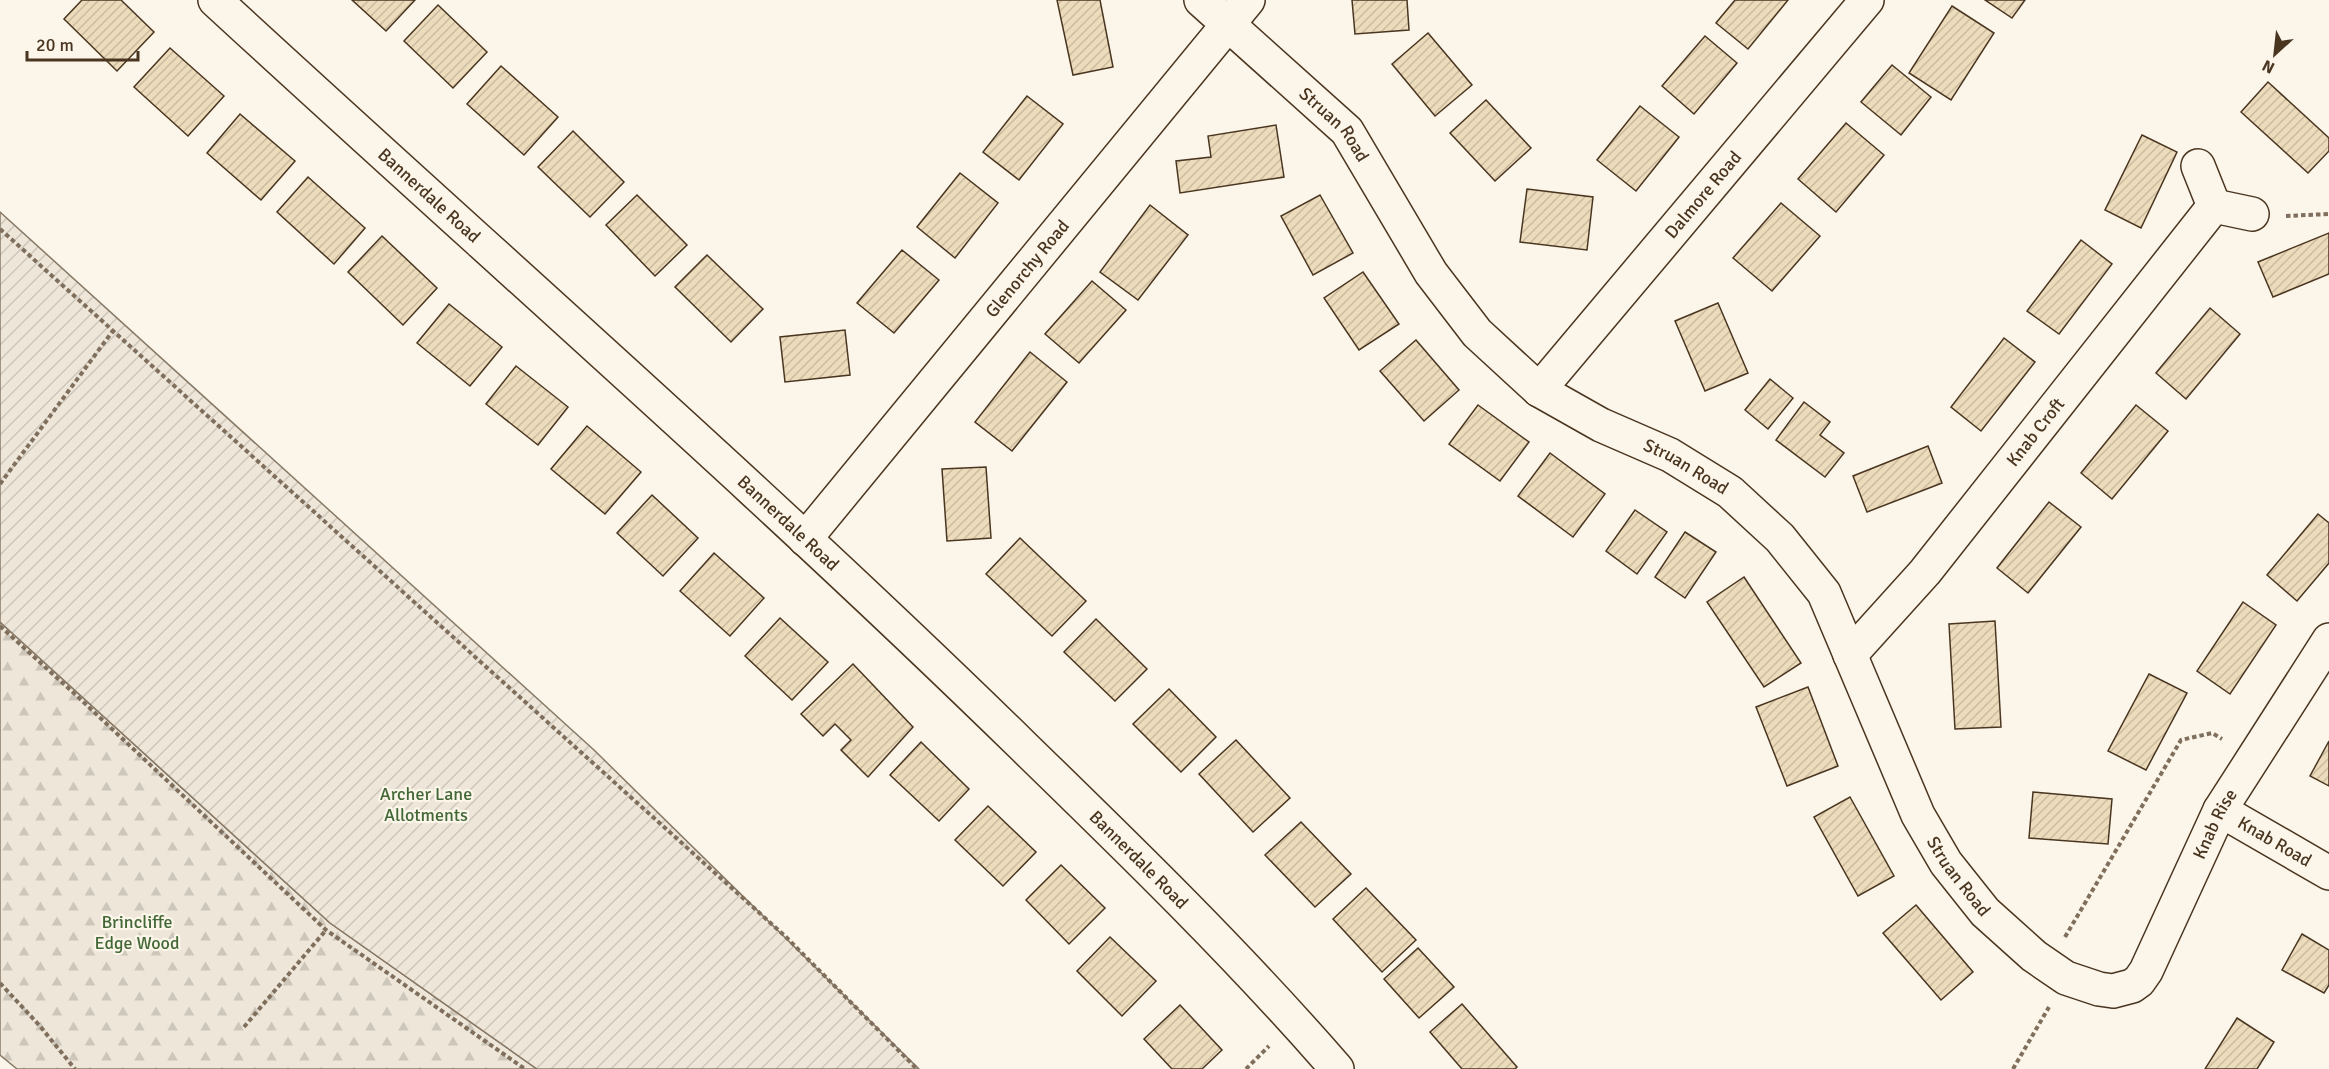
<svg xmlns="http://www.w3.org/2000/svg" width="2329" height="1069" viewBox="0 0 2329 1069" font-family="Signika,sans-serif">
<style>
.forest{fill:url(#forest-firs);stroke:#887966;stroke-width:1.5}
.garden{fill:url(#garden-furrows);stroke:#887966;stroke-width:1.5}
.building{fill:url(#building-hatch);stroke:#4a3520;stroke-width:1.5}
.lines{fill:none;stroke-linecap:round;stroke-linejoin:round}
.minor-casing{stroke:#4a3520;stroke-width:36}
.path{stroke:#7f6f5c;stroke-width:4;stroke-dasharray:4.5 3;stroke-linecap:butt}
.minor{stroke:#fbf6e9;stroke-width:33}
.labels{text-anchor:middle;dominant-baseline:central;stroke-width:4.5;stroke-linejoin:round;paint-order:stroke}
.street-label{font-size:18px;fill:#4a3520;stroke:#fbf6e9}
.park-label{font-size:18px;fill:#436837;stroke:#fbf6e9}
</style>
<defs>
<pattern id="forest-firs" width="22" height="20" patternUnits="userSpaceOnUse" patternTransform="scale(1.5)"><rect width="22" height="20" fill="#ede6d9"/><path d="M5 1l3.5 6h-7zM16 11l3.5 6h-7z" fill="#cdc6ba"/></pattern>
<pattern id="garden-furrows" width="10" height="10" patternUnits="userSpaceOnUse" patternTransform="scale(1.5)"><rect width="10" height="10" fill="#ede6d9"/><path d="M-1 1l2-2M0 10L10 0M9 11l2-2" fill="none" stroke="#cdc6ba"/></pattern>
<pattern id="building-hatch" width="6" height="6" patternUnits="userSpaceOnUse" patternTransform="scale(1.5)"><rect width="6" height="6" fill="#ecdcbc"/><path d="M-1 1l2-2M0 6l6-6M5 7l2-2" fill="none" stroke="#ccbda1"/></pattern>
</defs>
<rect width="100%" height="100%" fill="#fbf6e9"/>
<path class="forest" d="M0 622 330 923 537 1069H17L0 1055Z"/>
<path class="garden" d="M0 212 594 750 919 1069H537L330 923 0 622Z"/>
<g class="building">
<path d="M82 0H121L154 32 117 71 64 19Z"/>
<path d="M352 0H415L386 31Z"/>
<path d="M1057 0H1100L1113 67 1073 75Z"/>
<path d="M1352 0H1407L1409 30 1355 34Z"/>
<path d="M1735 0H1788L1748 49 1716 23Z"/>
<path d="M1985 0H2025L2012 18Z"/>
<path d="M438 5 487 52 453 88 404 41Z"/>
<path d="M1952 6 1994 33 1951 100 1909 73Z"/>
<path d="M1428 33 1472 85 1435 116 1392 64Z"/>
<path d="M1705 36 1737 63 1694 114 1662 86Z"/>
<path d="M170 48 224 96 188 136 134 87Z"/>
<path d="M1892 65 1931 97 1901 135 1861 102Z"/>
<path d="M501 66 558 117 524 155 467 104Z"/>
<path d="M2268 82 2329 138V151L2308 173 2241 112Z"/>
<path d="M1027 96 1063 124 1019 180 983 152Z"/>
<path d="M1486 100 1531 148 1495 181 1450 133Z"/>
<path d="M1640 106 1679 137 1636 191 1597 160Z"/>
<path d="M240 114 295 161 261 200 207 153Z"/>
<path d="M1846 123 1884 155 1836 212 1798 179Z"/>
<path d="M1276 125 1284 177 1180 193 1176 161 1211 157 1208 136Z"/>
<path d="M573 131 624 182 590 217 538 167Z"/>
<path d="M2142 135 2177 152 2141 228 2105 210Z"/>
<path d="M960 173 998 203 955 258 917 227Z"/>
<path d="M308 177 365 228 334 264 277 212Z"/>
<path d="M1527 189 1593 197 1587 250 1520 242Z"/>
<path d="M637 195 687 245 655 276 606 225Z"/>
<path d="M1320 195 1353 253 1313 275 1281 216Z"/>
<path d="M1781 203 1820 236 1772 291 1733 258Z"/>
<path d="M1150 205 1188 235 1138 300 1100 272Z"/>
<path d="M2329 233V274L2273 297 2258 262Z"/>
<path d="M382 236 437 288 403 325 348 272Z"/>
<path d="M2081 240 2112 264 2059 334 2027 311Z"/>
<path d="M902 250 939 280 894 333 857 303Z"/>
<path d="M707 255 763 309 731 342 675 287Z"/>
<path d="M1363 272 1399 324 1359 350 1324 298Z"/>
<path d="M1092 281 1126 310 1079 363 1045 334Z"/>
<path d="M1718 303 1748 373 1705 391 1675 321Z"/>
<path d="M449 304 502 347 470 386 417 343Z"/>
<path d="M2210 308 2240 334 2186 399 2156 373Z"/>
<path d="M845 330 850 375 785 382 780 337Z"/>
<path d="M2004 338 2035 362 1981 431 1951 407Z"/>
<path d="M1416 340 1459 390 1424 421 1380 371Z"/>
<path d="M1030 352 1067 382 1012 451 975 422Z"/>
<path d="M516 366 568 407 538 445 486 404Z"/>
<path d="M1770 379 1793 398 1768 429 1745 410Z"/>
<path d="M1804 402 1830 422 1820 435 1844 453 1825 477 1776 440Z"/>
<path d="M1478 405 1529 442 1500 481 1449 444Z"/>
<path d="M2136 405 2168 431 2112 499 2081 473Z"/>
<path d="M587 426 641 472 605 514 551 469Z"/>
<path d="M1928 446 1942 483 1867 512 1853 476Z"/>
<path d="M1550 453 1605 494 1573 537 1518 496Z"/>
<path d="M986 467 991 538 947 541 942 469Z"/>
<path d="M652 495 698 538 663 576 617 533Z"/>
<path d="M2049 502 2081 527 2028 593 1997 568Z"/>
<path d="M1635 510 1667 532 1637 574 1606 551Z"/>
<path d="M2318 514 2329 523V563L2297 601 2267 575Z"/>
<path d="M1685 532 1716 552 1685 598 1655 577Z"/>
<path d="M1020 538 1086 601 1052 636 986 574Z"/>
<path d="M714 553 764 598 730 636 680 591Z"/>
<path d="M1744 577 1801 663 1764 687 1707 602Z"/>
<path d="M2243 602 2276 625 2230 694 2197 671Z"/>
<path d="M780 618 828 662 792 700 745 656Z"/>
<path d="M1096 619 1147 669 1115 701 1064 652Z"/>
<path d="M1995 621 2001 727 1955 729 1949 624Z"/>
<path d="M853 664 913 727 868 777 841 750 851 740 835 724 823 736 801 714Z"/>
<path d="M2149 674 2187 693 2146 770 2108 751Z"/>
<path d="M1808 687 1838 766 1787 786 1756 707Z"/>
<path d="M1169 689 1216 737 1181 772 1133 724Z"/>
<path d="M1236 740 1290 798 1253 832 1199 774Z"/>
<path d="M2329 741V786L2310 776Z"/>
<path d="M921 742 969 789 939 821 890 775Z"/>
<path d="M2033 792 2112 799 2108 844 2029 838Z"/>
<path d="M1850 797 1894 876 1858 896 1814 817Z"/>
<path d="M988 806 1036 852 1003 886 955 840Z"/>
<path d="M1301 822 1351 874 1315 907 1265 855Z"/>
<path d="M1061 865 1105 908 1069 944 1026 900Z"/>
<path d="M1366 888 1416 940 1382 972 1333 919Z"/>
<path d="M1916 905 1973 972 1941 1000 1883 933Z"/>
<path d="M2302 934 2329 950V985L2324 993 2282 970Z"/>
<path d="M1110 937 1156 981 1122 1016 1077 971Z"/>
<path d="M1418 948 1454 987 1419 1018 1384 979Z"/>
<path d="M1462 1004 1517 1067 1515 1069H1462L1430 1032Z"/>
<path d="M1180 1005 1222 1050 1202 1069H1172L1144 1039Z"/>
<path d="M2237 1018 2274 1042 2257 1069H2205Z"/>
</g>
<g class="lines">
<g class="minor-casing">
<g id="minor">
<path id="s1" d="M215 0C484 248 760 489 1022 745 1130 850 1238 955 1337 1069"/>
<path id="s2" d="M1201 0 1347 131 1431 273 1477 333 1539 390 1601 425 1670 455 1730 492 1780 538 1824 593 1918 815 1946 863 1985 912 2034 956 2066 978 2099 989 2113 991 2132 986 2139 981 2146 971 2220 810 2329 640"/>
<path d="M2198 166 2214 206"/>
<path id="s3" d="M1539 390 1867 0"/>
<path id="s4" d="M805 539 1248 0"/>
<path id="s5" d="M1850 655 1925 572 2214 206 2252 214"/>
<path id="s6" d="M2220 810 2329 873"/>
</g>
</g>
<g class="path">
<path d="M2286 216 2329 214"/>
<path d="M0 229 785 936 917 1069"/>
<path d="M0 484 112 332"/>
<path d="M0 626 77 696 326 930 525 1069"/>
<path d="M2065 937 2181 740 2212 733 2222 739"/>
<path d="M0 983 39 1025 75 1069"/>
<path d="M244 1027 326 930"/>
<path d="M1246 1069 1269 1046"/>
<path d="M2013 1069 2049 1007"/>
</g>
<use href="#minor" class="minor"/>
</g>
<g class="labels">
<g class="street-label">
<text stroke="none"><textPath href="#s2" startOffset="183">Struan Road</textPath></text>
<text stroke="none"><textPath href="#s1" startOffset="290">Bannerdale Road</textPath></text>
<text stroke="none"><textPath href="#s3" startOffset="255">Dalmore Road</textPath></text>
<text stroke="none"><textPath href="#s4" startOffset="350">Glenorchy Road</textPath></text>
<text stroke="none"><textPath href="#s5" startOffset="290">Knab Croft</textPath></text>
<text stroke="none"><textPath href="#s2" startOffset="687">Struan Road</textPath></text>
<text stroke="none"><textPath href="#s1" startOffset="776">Bannerdale Road</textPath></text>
<text stroke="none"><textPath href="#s2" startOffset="1592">Knab Rise</textPath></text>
<text stroke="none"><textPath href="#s6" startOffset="63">Knab Road</textPath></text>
<text stroke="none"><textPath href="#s1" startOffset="1262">Bannerdale Road</textPath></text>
<text stroke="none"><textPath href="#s2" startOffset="1191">Struan Road</textPath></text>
</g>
<g class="park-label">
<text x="426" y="794">Archer Lane<tspan x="426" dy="21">Allotments</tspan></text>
<text x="137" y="922">Brincliffe<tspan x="137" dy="21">Edge Wood</tspan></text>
</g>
</g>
<g transform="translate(2275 54) rotate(207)" stroke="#fbf6e9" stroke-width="4.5" paint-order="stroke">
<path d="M0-4.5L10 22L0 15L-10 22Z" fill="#4a3520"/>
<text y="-9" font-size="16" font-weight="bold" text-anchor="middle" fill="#4a3520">N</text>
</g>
<path d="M27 51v9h111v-9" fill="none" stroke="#4a3520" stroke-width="3"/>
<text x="36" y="51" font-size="18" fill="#4a3520" stroke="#fbf6e9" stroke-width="4.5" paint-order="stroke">20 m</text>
</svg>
